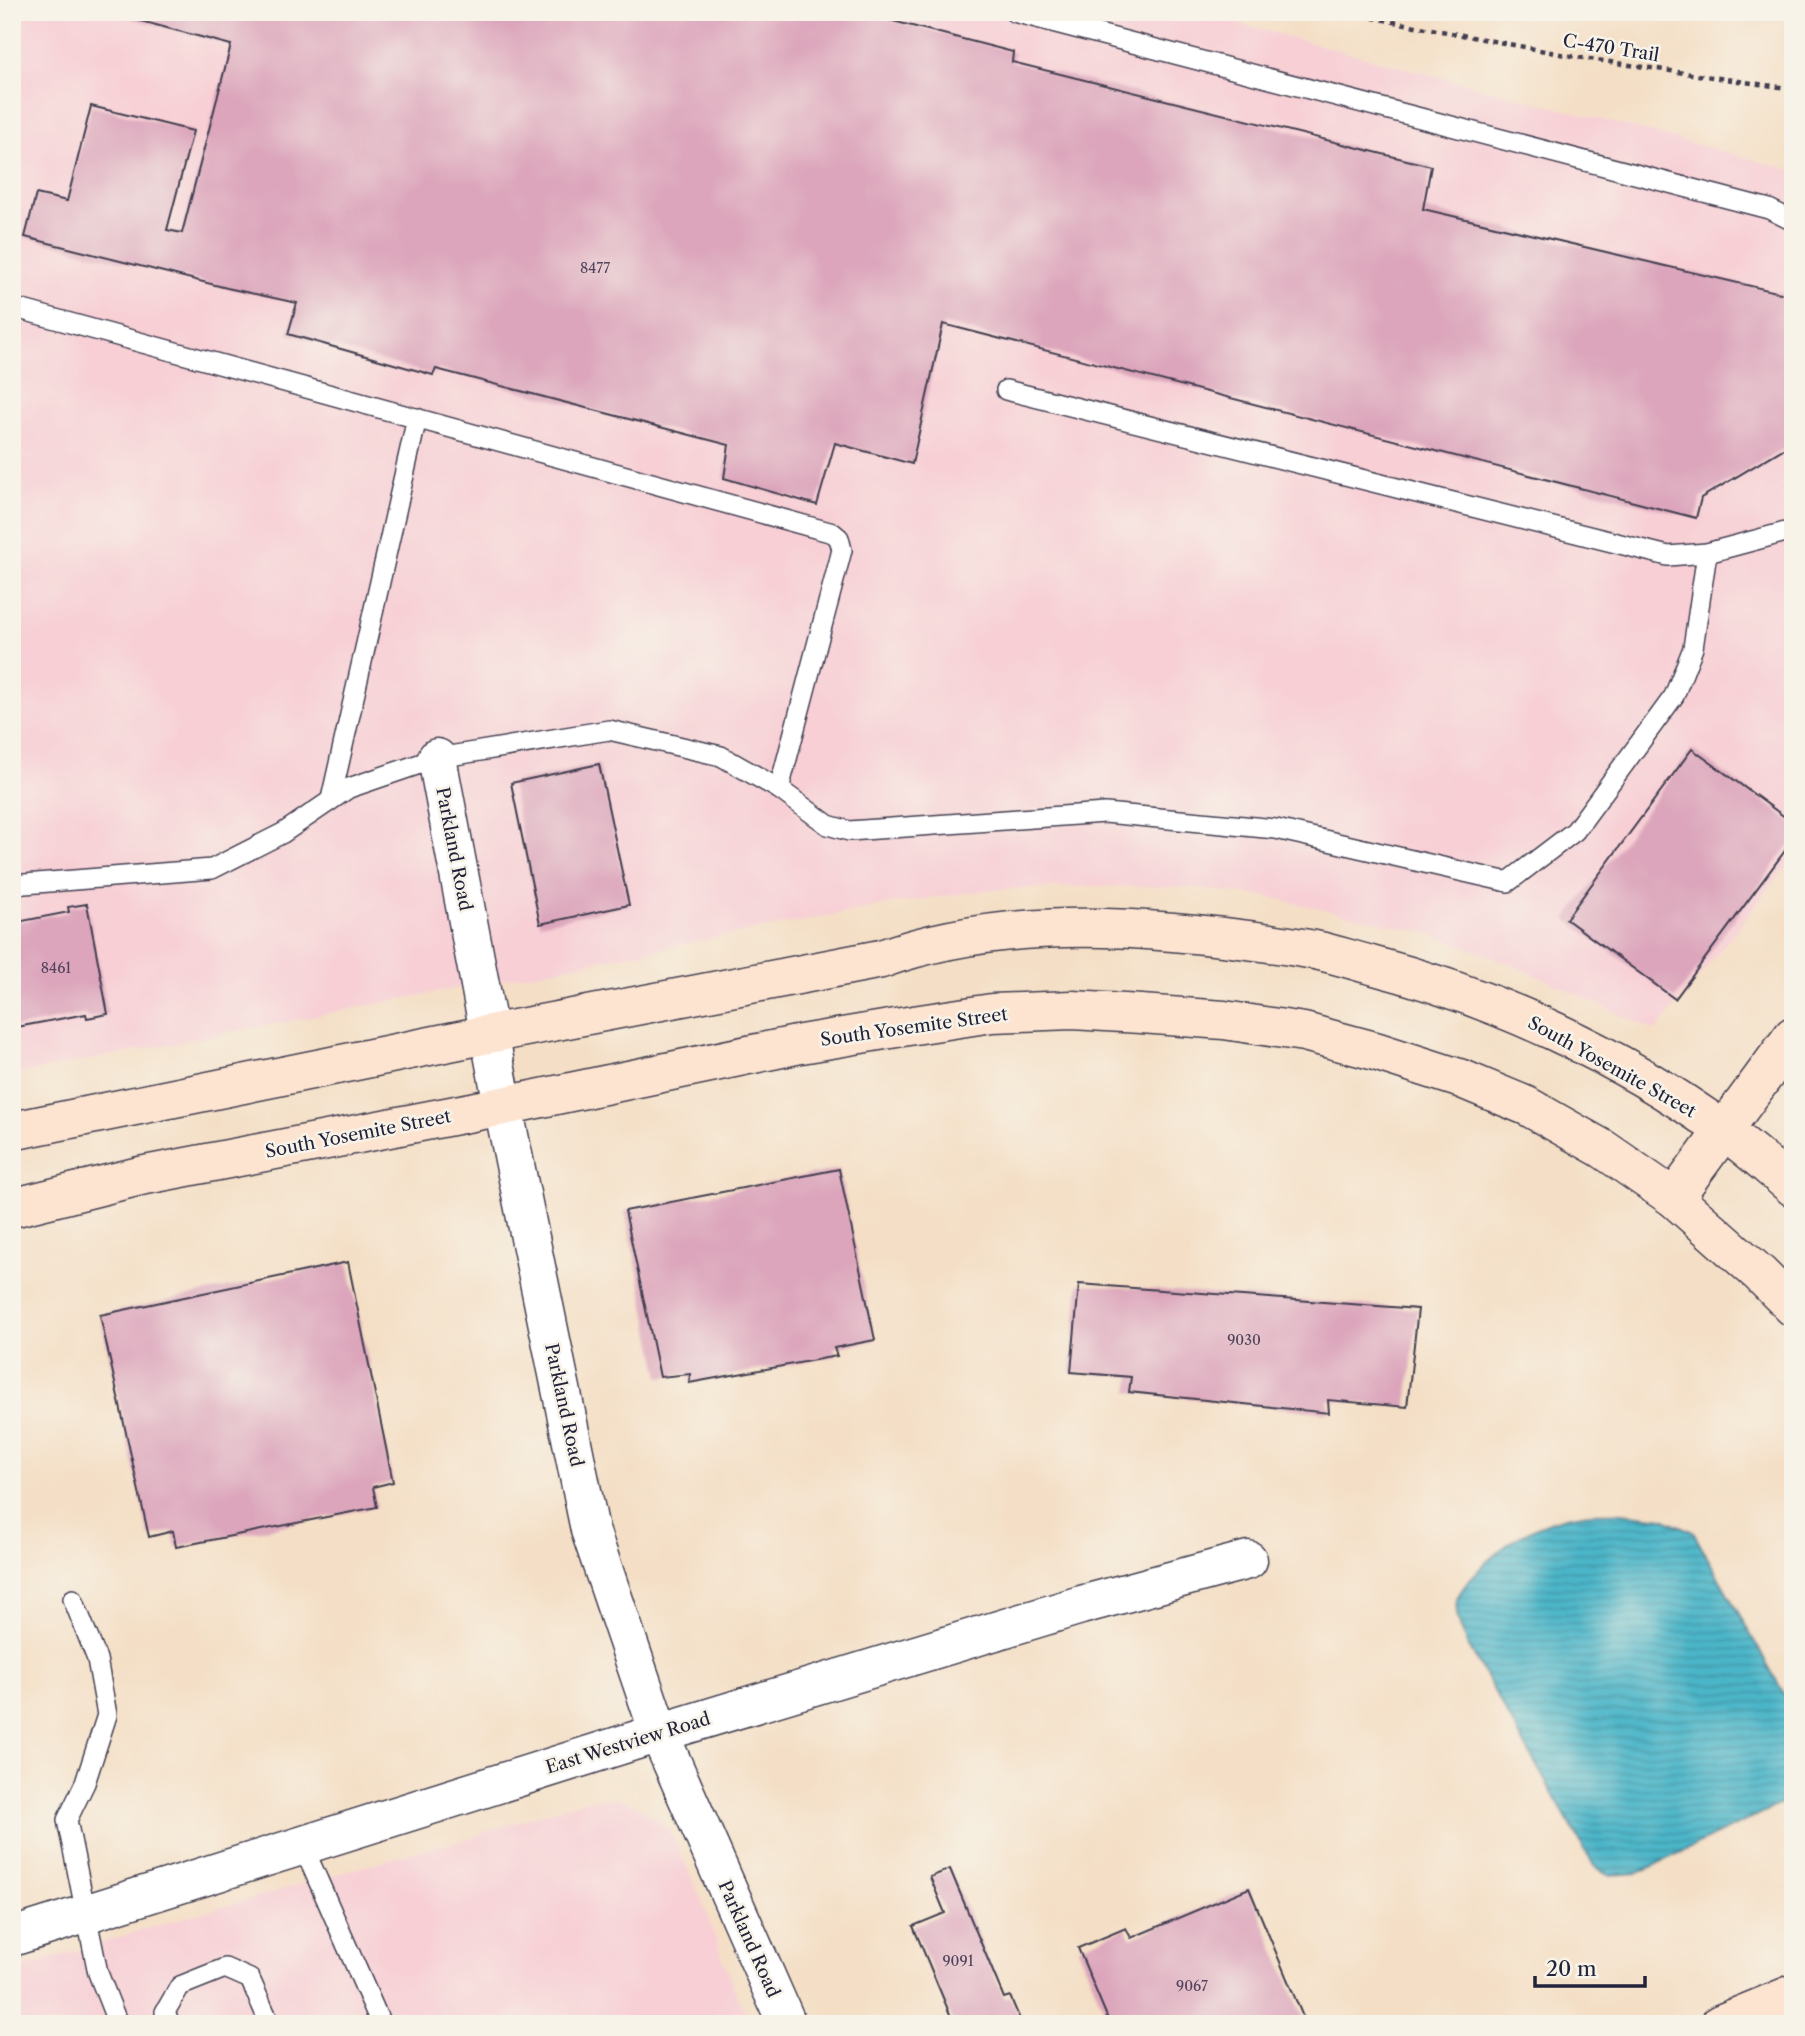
<svg xmlns="http://www.w3.org/2000/svg" width="1805" height="2036" viewBox="0 0 1805 2036" font-family="'Libre Caslon Text',serif">
<style>
.built{fill:#f7cfd5}
.water{fill:url(#water-rules);stroke:#376c82;stroke-width:2}
.building{fill:#dca5bb}
.lines{fill:none;stroke-linecap:round;stroke-linejoin:round}
.lane-casing{stroke:#423e50;stroke-width:22}
.street-casing{stroke:#423e50;stroke-width:41}
.secondary-casing{stroke:#423e50;stroke-width:41}
.path{stroke:#423e50;stroke-width:4.5;stroke-dasharray:5 5;stroke-linecap:butt}
.lane{stroke:#fff;stroke-width:19}
.street{stroke:#fff;stroke-width:38}
.secondary{stroke:#fde4d1;stroke-width:38}
.labels{text-anchor:middle;dominant-baseline:central;stroke-width:5;stroke-linejoin:round;paint-order:stroke}
.number-label{font-size:14px;fill:#50435b}
.street-label{font-size:18px;fill:#22223b;stroke:#f7f3e8}
</style>
<defs>
<pattern id="water-rules" width="6" height="5" patternUnits="userSpaceOnUse" patternTransform="scale(1.75)"><rect width="6" height="5" fill="#4cb6c9"/><path d="M0 2.5h6" fill="none" stroke="#3f94a4"/></pattern>
</defs>
<rect width="100%" height="100%" fill="#f7f3e8"/>
<filter id="ink" filterUnits="userSpaceOnUse"><feTurbulence type="fractalNoise" baseFrequency=".0143" numOctaves="2"/><feDisplacementMap in="SourceGraphic" scale="14" xChannelSelector="R" yChannelSelector="G"/><feConvolveMatrix kernelMatrix="1 2 1 2 8 2 1 2 1" color-interpolation-filters="sRGB"/></filter>
<filter id="wash" filterUnits="userSpaceOnUse"><feTurbulence type="fractalNoise" baseFrequency=".00686" numOctaves="4" result="noise"/><feDisplacementMap in="SourceGraphic" scale="28" xChannelSelector="R" yChannelSelector="G"/><feGaussianBlur stdDeviation="1.57" result="paint"/><feColorMatrix in="noise" values="0 0 0 0 0 0 0 0 0 0 0 0 0 0 0 0 0 1.4 0 .05"/><feComposite in="paint" operator="in"/></filter>
<g filter="url(#wash)">
<rect width="100%" height="100%" fill="#f4dfc6"/>
<g class="built">
<path d="M12 12H1194L1793 170V858L1656 1031 1507 962 1427 933 1265 896 1181 887 1092 886 987 890 890 904 12 1075Z"/>
<path d="M615 1798 637 1806 659 1820 671 1833 699 1894 735 1991 751 2024H12V1971L152 1927 421 1850 469 1839 485 1832 586 1800Z"/>
</g>
<path class="water" d="M1621 1513 1663 1518 1693 1532 1793 1710V1795L1789 1800 1638 1873 1610 1875 1594 1866 1469 1647C1463 1633 1454 1616 1457 1600 1459 1591 1470 1580 1476 1573 1503 1542 1541 1519 1583 1514 1595 1512 1608 1513 1621 1513Z"/>
<g id="blocks">
<g class="building">
<path d="M107 12H858L1013 52 1012 62 1431 166 1423 209 1793 296V443L1701 498 1696 518 943 324 912 464 835 443 817 505 724 478 729 445 436 369 433 375 288 334 297 303 227 288 25 237 36 194 67 201 91 106 193 131 167 230 182 233 231 45Z"/>
<path d="M1692 749 1793 823V840L1675 999 1566 919Z"/>
<path d="M599 764 629 905 540 924 511 783Z"/>
<path d="M87 904 108 1014 87 1018 86 1014 12 1028V923L69 912 68 907Z"/>
<path d="M839 1169 875 1340 834 1348 837 1356 689 1383 690 1374 660 1377 625 1211Z"/>
<path d="M348 1262 393 1482 373 1487 377 1507 176 1547 173 1531 149 1537 100 1315Z"/>
<path d="M1079 1284 1418 1309 1407 1407 1328 1400 1329 1413 1129 1392 1131 1377 1071 1372Z"/>
<path d="M950 1869 1004 1998 1010 1996 1022 2024H954L913 1926 945 1913 930 1877Z"/>
<path d="M1249 1888 1306 2024H1110L1078 1948 1126 1928 1131 1938Z"/>
</g>
</g>
</g>
<g filter="url(#ink)">
<use href="#blocks" fill-opacity="0" stroke="#423e50" stroke-width="2"/>
<g class="lines">
<g class="lane-casing">
<g id="lane">
<path d="M1014 12 1769 209 1793 221"/>
<path d="M12 307 833 533 839 538 842 550 779 789"/>
<path d="M1006 390 1668 556 1707 553 1793 530"/>
<path d="M331 799 417 418"/>
<path d="M12 885 212 869 283 833 349 788 437 758 609 730 721 756 779 789 828 825 849 831 1105 813 1276 829 1508 882 1575 831 1674 696 1693 648 1707 553"/>
<path d="M73 1599 97 1659 107 1715 85 1783 67 1820 98 1973 118 2024"/>
<path d="M303 1846 381 2024"/>
<path d="M170 2024 165 2012 180 1986 225 1968 250 1979 270 2024"/>
</g>
</g>
<g class="street-casing">
<g id="street">
<path d="M437 758 503 1106 590 1530 659 1733 787 2024"/>
<path d="M12 1937 659 1733 1081 1605 1248 1560"/>
</g>
</g>
<g class="secondary-casing">
<g id="secondary">
<path d="M12 1131 489 1034 881 959C973 926 1076 923 1173 932 1220 936 1268 942 1315 950 1334 954 1352 960 1371 965 1494 997 1620 1055 1723 1130 1747 1147 1770 1168 1793 1187"/>
<path d="M1674 1198 1793 1036"/>
<path d="M12 1208 140 1176 503 1106 801 1044 914 1025 992 1013 1072 1010 1141 1014 1224 1020 1304 1032 1375 1051 1462 1079 1527 1106 1603 1149 1674 1198 1760 1274 1793 1307"/>
<path d="M1720 2024 1793 1994"/>
</g>
</g>
<path class="path" d="M1343 12 1576 57 1793 89"/>
<use href="#lane" class="lane"/>
<use href="#street" class="street"/>
<use href="#secondary" class="secondary"/>
</g>
</g>
<g class="labels">
<g class="number-label">
<text x="595" y="268">8477</text>
<text x="56" y="968">8461</text>
<text x="1244" y="1340">9030</text>
<text x="958" y="1961">9091</text>
<text x="1192" y="1986">9067</text>
</g>
<g class="street-label">
<text transform="translate(1611 48) rotate(9)">C-470 Trail</text>
<text transform="translate(454 849) rotate(79)">Parkland Road</text>
<text transform="translate(914 1027) rotate(-8)">South Yosemite Street</text>
<text transform="translate(1612 1067) rotate(29)">South Yosemite Street</text>
<text transform="translate(358 1134) rotate(-11)">South Yosemite Street</text>
<text transform="translate(564 1405) rotate(78)">Parkland Road</text>
<text transform="translate(628 1743) rotate(-17)">East Westview Road</text>
<text transform="translate(749 1939) rotate(66)">Parkland Road</text>
</g>
</g>
<rect width="1805" height="2036" fill="none" stroke="#f7f3e8" stroke-width="42"/>
<path d="M1535 1976v10h110v-10" fill="none" stroke="#22223b" stroke-width="3.5"/>
<text x="1546" y="1976" font-size="21" fill="#22223b" stroke="#f7f3e8" stroke-width="5" paint-order="stroke">20 m</text>
</svg>
